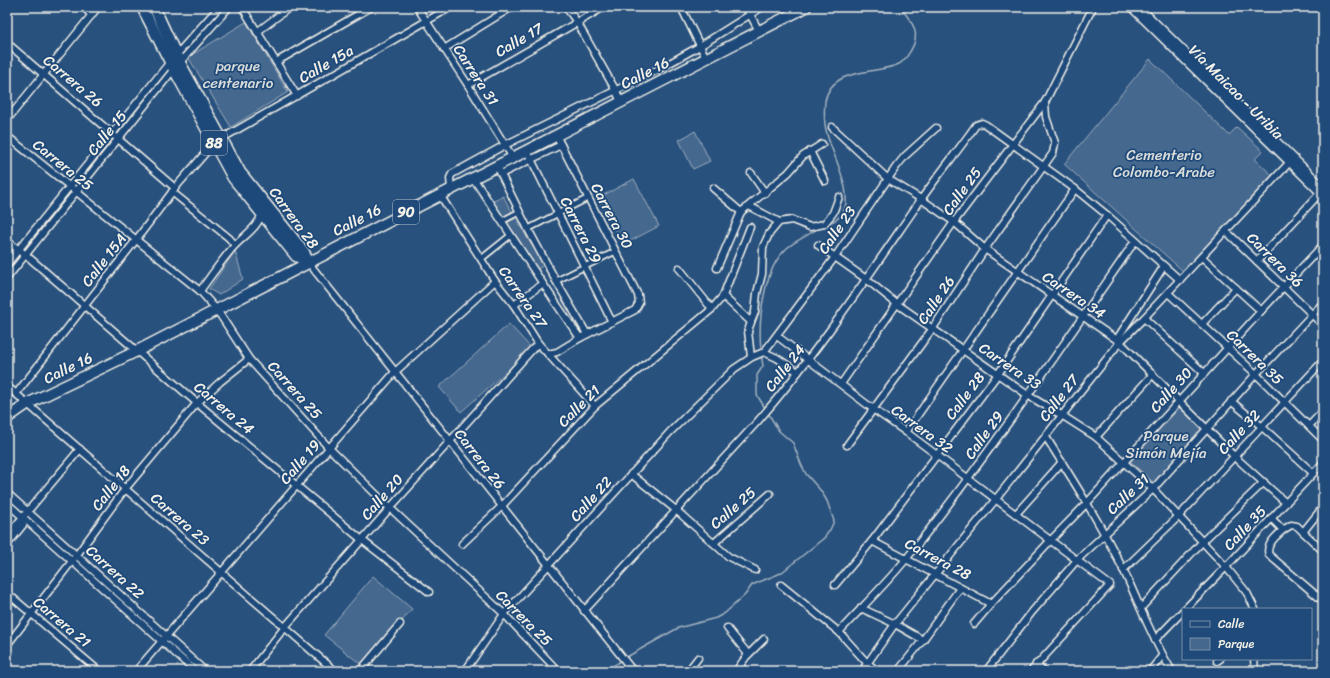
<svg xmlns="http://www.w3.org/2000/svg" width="1330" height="678" viewBox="0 0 1330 678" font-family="Sriracha,sans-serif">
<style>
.green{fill:#45688e;stroke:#9cacbb}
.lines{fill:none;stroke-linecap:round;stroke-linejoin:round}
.stream{stroke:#a4b2be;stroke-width:1.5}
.pedestrian-casing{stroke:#f4f1e8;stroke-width:8}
.minor-casing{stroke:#f4f1e8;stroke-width:9}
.tertiary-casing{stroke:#f4f1e8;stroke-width:10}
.trunk-casing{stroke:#f4f1e8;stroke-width:13}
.pedestrian{stroke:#1f4a7a;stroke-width:4.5}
.minor{stroke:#1f4a7a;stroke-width:6}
.tertiary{stroke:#1f4a7a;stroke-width:7}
.trunk{stroke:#1f4a7a;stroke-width:10}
.labels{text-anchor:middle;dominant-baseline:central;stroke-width:3.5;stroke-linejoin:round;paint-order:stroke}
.shield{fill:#1f4a7a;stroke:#b4bfc7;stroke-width:1}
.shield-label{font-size:14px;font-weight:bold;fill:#f4f1e8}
.street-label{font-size:15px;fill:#f4f1e8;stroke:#1f4a7a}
.park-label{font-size:15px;fill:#dadcda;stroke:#1f4a7a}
</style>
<rect width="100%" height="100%" fill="#28517e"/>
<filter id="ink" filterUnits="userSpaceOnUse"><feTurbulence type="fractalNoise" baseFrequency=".025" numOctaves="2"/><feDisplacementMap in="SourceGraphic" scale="8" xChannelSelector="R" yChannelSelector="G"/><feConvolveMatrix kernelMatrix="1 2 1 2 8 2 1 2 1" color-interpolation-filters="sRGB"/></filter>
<g filter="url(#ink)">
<g class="green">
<path d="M246 22 288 92 231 127 188 57Z"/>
<path d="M1150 59 1229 135 1237 127 1263 151 1255 159 1274 177 1184 272 1064 164Z"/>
<path d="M695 131 710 161 693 169 679 140Z"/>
<path d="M634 179 659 226 623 245 598 198Z"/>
<path d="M503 196 515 217 503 225 489 204Z"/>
<path d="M516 218 529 241 545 264 537 270 503 225Z"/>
<path d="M235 251 243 279 219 295 209 289Z"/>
<path d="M509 324 532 349 461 412 439 387Z"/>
<path d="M1179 407 1203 429 1154 483 1130 461Z"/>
<path d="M373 576 412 609 363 666 324 635Z"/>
</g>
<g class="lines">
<g class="stream">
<path d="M828 223C867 213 832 156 827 134 824 124 824 111 825 101 832 66 876 75 899 64 905 61 908 55 911 50 922 32 911 21 900 7"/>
<path d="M761 350C758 321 763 269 787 248 796 240 808 236 818 228"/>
<path d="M761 354 763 366 757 375V395L765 408"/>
<path d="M625 658 678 628 716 618 725 613 745 595 752 585 781 573 824 538 830 530 834 521 827 501 821 491 806 474 801 464 793 443 779 431 768 413"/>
<path d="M601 671 613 666 622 660"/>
</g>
<g class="pedestrian-casing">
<g id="pedestrian">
<path d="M502 221 519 212"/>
<path d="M528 229 588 198"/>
<path d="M481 259 511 235"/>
<path d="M556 281 616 251"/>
</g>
</g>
<g class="minor-casing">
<g id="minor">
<path d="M83 7 92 15"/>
<path d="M242 7 297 96"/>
<path d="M417 7 468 85 513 158"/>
<path d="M566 7 577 22 616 91 621 102"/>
<path d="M681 7 706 58"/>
<path d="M746 7 759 31"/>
<path d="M7 10 9 7"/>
<path d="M257 32 290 7"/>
<path d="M7 43 175 188"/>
<path d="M444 49 512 7"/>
<path d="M276 62 371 7"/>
<path d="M468 85 604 7"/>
<path d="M7 120 98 7"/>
<path d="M832 127 888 179 921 199 954 222 985 249 1120 342 1234 456 1286 503"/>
<path d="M7 136 200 291 217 310 249 359 329 448 390 508 504 614 558 671"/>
<path d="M527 151 612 322"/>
<path d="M810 151 825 181"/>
<path d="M497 166 528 229 556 281 587 334"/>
<path d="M751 173 765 193"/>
<path d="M501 174 561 145"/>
<path d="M473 178C509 231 543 286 580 338"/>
<path d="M713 188 741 212"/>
<path d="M451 189 450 178 452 174 505 145 659 69 700 46 762 7"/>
<path d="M172 192 229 238 235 245"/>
<path d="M440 195 495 281 514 305 538 343 595 406"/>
<path d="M749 206 779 222"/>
<path d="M1226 231 1323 325"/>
<path d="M7 241 26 255 197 403 362 540 429 592"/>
<path d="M818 245 866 279 897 304 1029 396 1063 416 1096 437 1153 489 1226 567 1247 593 1255 609"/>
<path d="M1202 257 1261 311"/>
<path d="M1257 261 1323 190"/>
<path d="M308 262 633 671"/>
<path d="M7 264 170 62 219 7"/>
<path d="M679 268 712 309"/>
<path d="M717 268 741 212 788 173 803 156 822 144"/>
<path d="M7 278 174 69 229 7"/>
<path d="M200 291C210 277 219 264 230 251 240 238 258 229 262 213"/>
<path d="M1168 293 1256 374 1323 440"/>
<path d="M723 296 751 322 748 331 751 357"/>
<path d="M514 305 542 284"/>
<path d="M1144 318 1204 373"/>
<path d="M751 322 755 312 757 293 762 274 763 247 769 234 779 222 792 220 810 227 824 224 833 213 839 197"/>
<path d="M1202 324 1236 288"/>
<path d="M777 336 873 409 906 432 1110 585 1031 671"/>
<path d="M1117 339 1164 266"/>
<path d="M764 352 835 257 896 167 905 156 936 128"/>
<path d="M764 352 777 358 798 372"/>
<path d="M548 354 557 352 580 338 635 310 639 303 638 295 556 135"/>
<path d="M841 384 954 222 1045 102 1093 7"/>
<path d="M7 386 335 671"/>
<path d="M16 394 136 240 175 188 214 143 451 7"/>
<path d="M1231 401 1261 426 1313 473"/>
<path d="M1309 426 1323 411"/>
<path d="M906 432 1075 189"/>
<path d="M1046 437C1073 480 1100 523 1123 569 1139 603 1152 639 1172 671"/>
<path d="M1096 437 1153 374"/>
<path d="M847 445 933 328 985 249 1053 153 1055 143 1046 117 1045 102"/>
<path d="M631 474 676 510 729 557 755 570"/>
<path d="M7 493 205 671"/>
<path d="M7 503 195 671"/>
<path d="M1016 514 1062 462"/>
<path d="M1271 518 1283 530"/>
<path d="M1303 532 1323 507"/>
<path d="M7 536 80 449"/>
<path d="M872 541 991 604"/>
<path d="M714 543 770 494"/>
<path d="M462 544 501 507 595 406 712 309 723 296 750 227"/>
<path d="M7 545 23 525V518"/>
<path d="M1323 551 1297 526 1291 525C1282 530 1264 544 1269 555L1323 601"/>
<path d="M1123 570 1178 517 1323 361"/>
<path d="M781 585 839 632 868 664 878 671"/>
<path d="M835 585 872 541 998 374 1107 215"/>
<path d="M7 593 99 671"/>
<path d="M861 608 895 624 923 640"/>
<path d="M1141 608 1202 542 1264 482"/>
<path d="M1185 609 1226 567 1323 463"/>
<path d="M584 611 758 421C818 352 868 276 920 201 938 175 958 151 976 125L982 123 986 125 1075 189 1107 215 1180 280"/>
<path d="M974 624 991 604 1051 540 1087 503 1261 311 1323 245"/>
<path d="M727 628 748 654"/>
<path d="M839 632C862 607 886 584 907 558 988 456 1061 348 1135 241"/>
<path d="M1155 640 1183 611"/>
<path d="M7 645 76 556 125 489 197 403 220 382 249 359"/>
<path d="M1254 659 1255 671"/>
<path d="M1217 661 1220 659"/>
<path d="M1036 664 1043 671"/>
<path d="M136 671 395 372 495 281"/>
<path d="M250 671 285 627 390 508 538 343"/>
<path d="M360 671 400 624"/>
<path d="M465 671 504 614 670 432 734 369 752 357 764 352"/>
<path d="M688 671 698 658"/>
<path d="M736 671 746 657 764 639"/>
<path d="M862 671 895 624 996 499 1120 342 1144 318 1289 163"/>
<path d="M898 671 923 640 960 588"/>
<path d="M986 671 1032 612 1077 560 1153 489 1256 374 1323 303"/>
<path d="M1150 671 1162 656"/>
</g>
</g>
<g class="tertiary-casing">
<g id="tertiary">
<path d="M1131 7 1323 195"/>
<path d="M1139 7 1323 187"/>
</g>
</g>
<g class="trunk-casing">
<g id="trunk">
<path d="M142 7 170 62 233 178 296 256 308 262"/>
<path d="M154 7 180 63 240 172 304 252 308 262"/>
<path d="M7 418 27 404 137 351 806 7"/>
</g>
</g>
<use href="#pedestrian" class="pedestrian"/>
<use href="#minor" class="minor"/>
<use href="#tertiary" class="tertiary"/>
<use href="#trunk" class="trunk"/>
</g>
</g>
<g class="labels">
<g class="shield">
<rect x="201" y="131" width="26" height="24" rx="3"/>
<rect x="393" y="200" width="26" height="24" rx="3"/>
</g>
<g class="shield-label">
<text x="214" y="143">88</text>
<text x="406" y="212">90</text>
</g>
<g class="street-label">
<text transform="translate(519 40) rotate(-30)">Calle 17</text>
<text transform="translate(326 64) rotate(-30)">Calle 15a</text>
<text transform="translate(645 73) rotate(-27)">Calle 16</text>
<text transform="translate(476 75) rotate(57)">Carrera 31</text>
<text transform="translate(73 81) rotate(40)">Carrera 26</text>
<text transform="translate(1236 92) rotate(45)">Vía Maicao - Uribia</text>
<text transform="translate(107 133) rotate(-51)">Calle 15</text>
<text transform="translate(63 165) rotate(39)">Carrera 25</text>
<text transform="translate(962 191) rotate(-54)">Calle 25</text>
<text transform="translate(612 216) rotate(62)">Carrera 30</text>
<text transform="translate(294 218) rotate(54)">Carrera 28</text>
<text transform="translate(357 220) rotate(-27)">Calle 16</text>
<text transform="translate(581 230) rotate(63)">Carrera 29</text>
<text transform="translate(837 230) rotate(-55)">Calle 23</text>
<text transform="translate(104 260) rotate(-52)">Calle 15A</text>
<text transform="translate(1275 260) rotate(44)">Carrera 36</text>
<text transform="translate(1074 295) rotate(34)">Carrera 34</text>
<text transform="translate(523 297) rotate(55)">Carrera 27</text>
<text transform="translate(936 300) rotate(-56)">Calle 26</text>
<text transform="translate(1255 357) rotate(44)">Carrera 35</text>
<text transform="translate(1010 366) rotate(34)">Carrera 33</text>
<text transform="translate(68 368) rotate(-26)">Calle 16</text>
<text transform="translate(785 368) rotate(-52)">Calle 24</text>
<text transform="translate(295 390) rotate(48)">Carrera 25</text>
<text transform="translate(1171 390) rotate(-48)">Calle 30</text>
<text transform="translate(965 396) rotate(-53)">Calle 28</text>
<text transform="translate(1059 398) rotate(-52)">Calle 27</text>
<text transform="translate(579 406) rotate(-45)">Calle 21</text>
<text transform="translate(224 408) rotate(40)">Carrera 24</text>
<text transform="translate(922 429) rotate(36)">Carrera 32</text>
<text transform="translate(1239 432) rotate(-47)">Calle 32</text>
<text transform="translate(984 435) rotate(-54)">Calle 29</text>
<text transform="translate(480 459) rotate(52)">Carrera 26</text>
<text transform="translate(300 462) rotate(-49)">Calle 19</text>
<text transform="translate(111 488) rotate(-52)">Calle 18</text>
<text transform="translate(1128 494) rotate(-43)">Calle 31</text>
<text transform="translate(382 497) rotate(-49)">Calle 20</text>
<text transform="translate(591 499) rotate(-48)">Calle 22</text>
<text transform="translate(733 508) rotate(-41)">Calle 25</text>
<text transform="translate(180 519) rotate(41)">Carrera 23</text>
<text transform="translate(1245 528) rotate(-47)">Calle 35</text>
<text transform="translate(938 559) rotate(28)">Carrera 28</text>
<text transform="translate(115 572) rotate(42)">Carrera 22</text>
<text transform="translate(524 618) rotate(45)">Carrera 25</text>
<text transform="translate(62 622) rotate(40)">Carrera 21</text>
</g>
<g class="park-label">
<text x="238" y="66">parque<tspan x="238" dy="17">centenario</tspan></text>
<text x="1164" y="155">Cementerio<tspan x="1164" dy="17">Colombo-Arabe</tspan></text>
<text x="1166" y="436">Parque<tspan x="1166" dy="17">Simón Mejía</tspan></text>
</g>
</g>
<rect width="1330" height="678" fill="none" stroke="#1f4a7a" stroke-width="24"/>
<rect x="12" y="12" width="1306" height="654" fill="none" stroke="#f4f1e8" stroke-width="1.5" filter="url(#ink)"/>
<rect x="1182" y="608" width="130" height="52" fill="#1f4a7a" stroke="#748da6"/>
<rect x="1190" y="621" width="20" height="6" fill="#1f4a7a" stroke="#748da6"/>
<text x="1218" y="628" font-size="12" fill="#f4f1e8">Calle</text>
<rect x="1190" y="638" width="20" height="12" fill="#45688e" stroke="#748da6"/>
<text x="1218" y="648" font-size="12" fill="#f4f1e8">Parque</text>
</svg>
